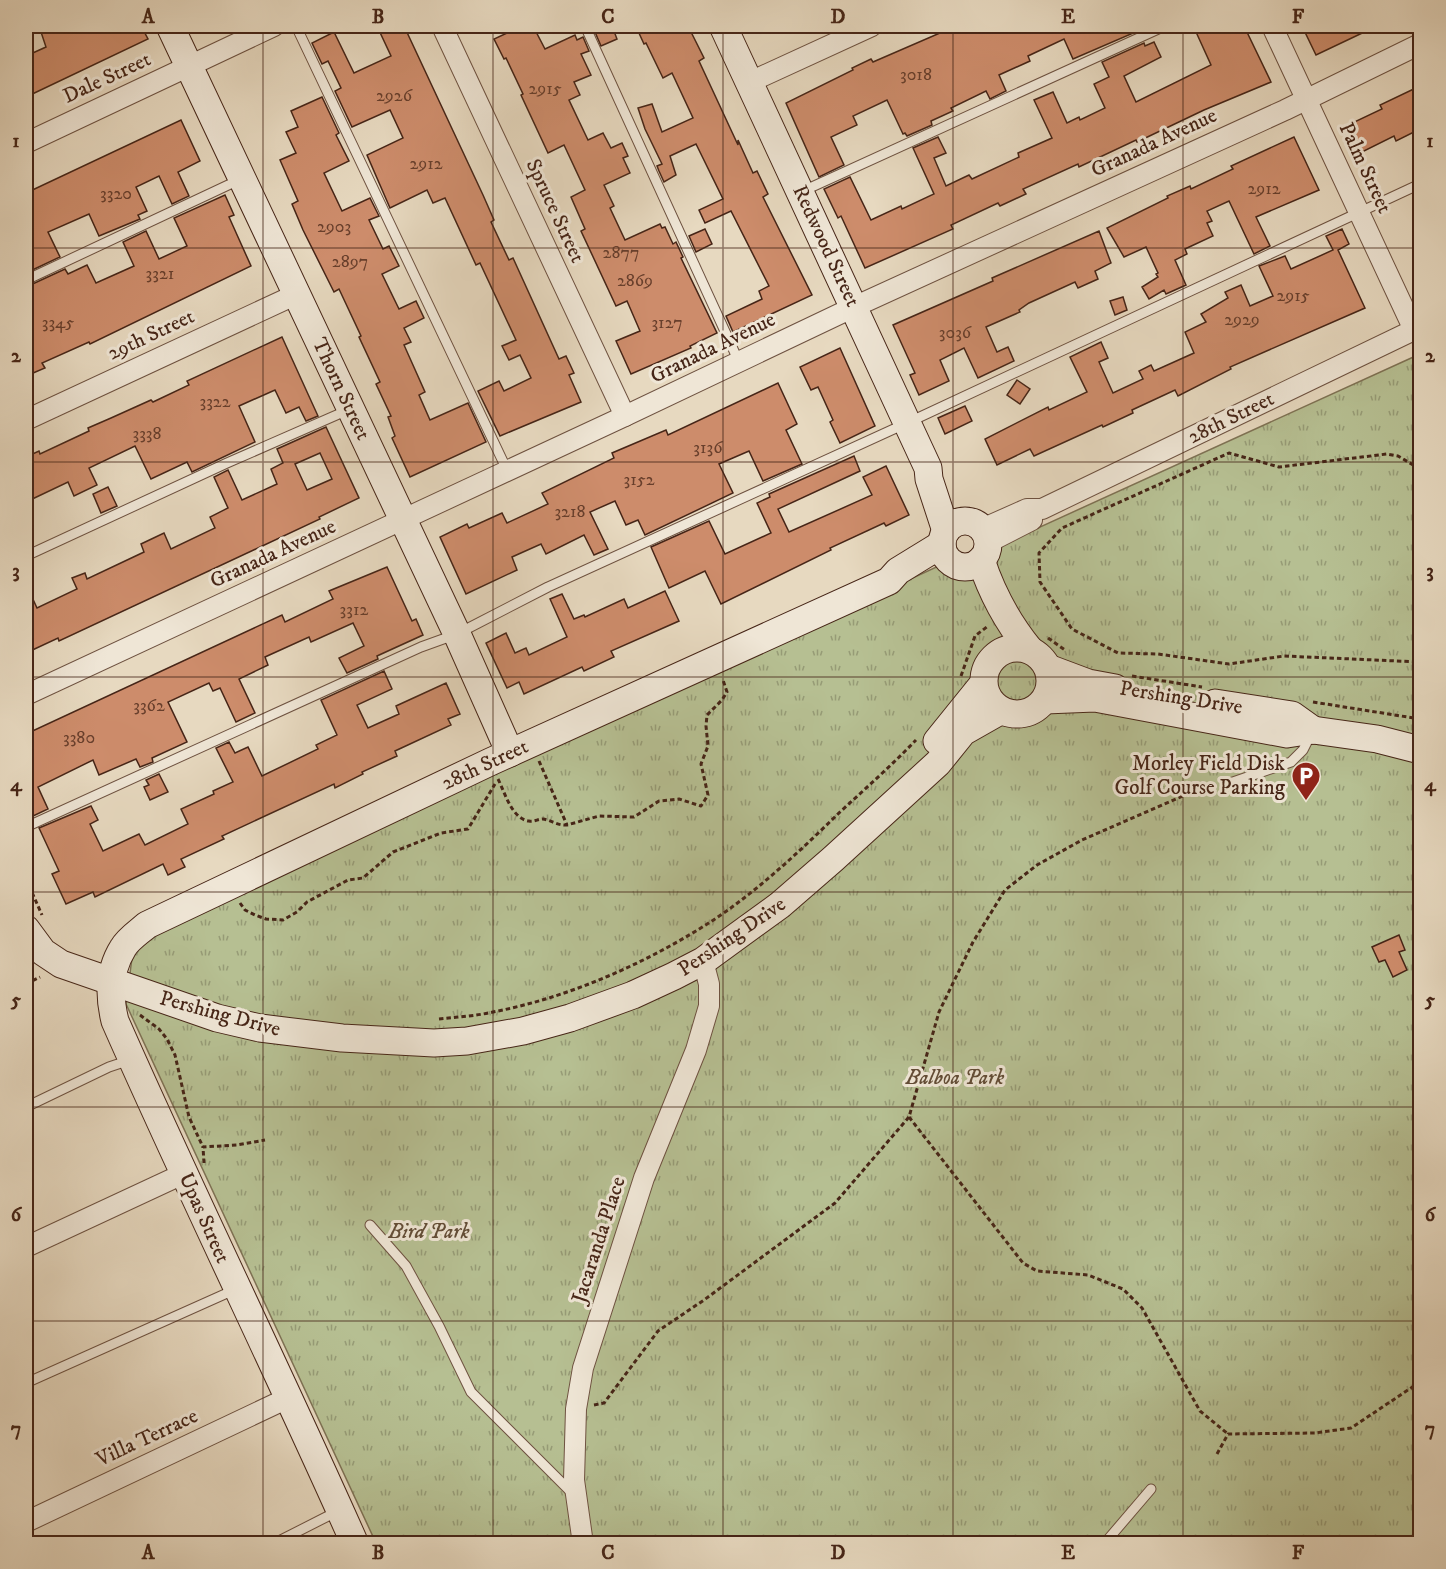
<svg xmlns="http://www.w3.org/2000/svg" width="1446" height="1569" viewBox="0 0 1446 1569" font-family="'IM FELL DW Pica',serif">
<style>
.park{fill:url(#park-tufts);stroke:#7e7254;stroke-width:1.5}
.building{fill:#cd8c6b;stroke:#462517;stroke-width:1.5;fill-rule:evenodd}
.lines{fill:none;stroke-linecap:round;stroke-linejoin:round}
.lane-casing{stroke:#6e5241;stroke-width:11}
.street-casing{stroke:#6e5241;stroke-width:22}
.secondary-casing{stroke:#462517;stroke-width:29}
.path{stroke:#462517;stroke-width:3;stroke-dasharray:4.5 3;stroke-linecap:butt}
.lane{stroke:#efe6d6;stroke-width:9}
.street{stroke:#efe6d6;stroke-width:20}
.secondary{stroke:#efe6d6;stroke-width:27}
.grid{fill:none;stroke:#462517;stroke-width:1.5;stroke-opacity:0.55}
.labels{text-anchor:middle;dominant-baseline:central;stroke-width:6;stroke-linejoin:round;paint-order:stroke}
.number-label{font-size:18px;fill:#683f2c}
.street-label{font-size:21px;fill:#462517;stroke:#efe6d6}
.poi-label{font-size:21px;fill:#462517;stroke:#efe6d6;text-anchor:end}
.park-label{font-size:21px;font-style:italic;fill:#624c36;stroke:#efe6d6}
.neatline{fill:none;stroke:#462517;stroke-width:2}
.grid-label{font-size:20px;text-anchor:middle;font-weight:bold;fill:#462517}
</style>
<defs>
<pattern id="park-tufts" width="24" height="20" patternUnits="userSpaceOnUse" patternTransform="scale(1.5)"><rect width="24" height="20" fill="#b6bf92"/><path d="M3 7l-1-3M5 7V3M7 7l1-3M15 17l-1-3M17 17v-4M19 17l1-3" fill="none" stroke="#969b76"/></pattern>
</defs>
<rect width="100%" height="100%" fill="#e7d9c0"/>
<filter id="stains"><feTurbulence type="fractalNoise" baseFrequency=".00333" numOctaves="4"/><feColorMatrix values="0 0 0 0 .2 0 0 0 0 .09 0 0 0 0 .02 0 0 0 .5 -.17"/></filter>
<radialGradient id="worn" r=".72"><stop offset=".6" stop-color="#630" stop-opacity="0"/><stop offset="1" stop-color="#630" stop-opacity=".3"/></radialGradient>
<path class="park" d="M1420 354V1543H376L126 1004 132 958 115 948 960 556 961 563Z"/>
<g class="building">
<path d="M39 26H141L148 39 26 97V56L46 47Z"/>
<path d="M377 26H404L483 195 494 220 491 222 509 260 513 258 559 359 566 356 574 373 569 375 581 402 500 436 478 391 499 381 504 391 531 378 520 355 509 360 502 346 516 340 480 263 476 265 445 198 433 203 427 190 390 208 367 155 403 138 390 110 352 127 335 91 341 88 328 61 322 64 312 43 334 32 354 73 391 56Z"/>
<path d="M522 26H533L545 49 575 35 577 40 583 37 589 51 581 54 591 75 574 82 580 95 569 100 588 140 603 133 611 148 622 143 628 156 623 158 630 173 604 185 614 206 610 208 625 240 660 224 662 228 665 227 673 244 676 242 683 257 681 258 717 333 690 346 691 348 631 374 616 341 640 331 627 301 616 306 581 231 585 229 571 197 585 190 564 145 548 153 521 95 523 94 506 58 504 59 494 39Z"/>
<path d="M612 26 617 39 601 46 595 32Z"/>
<path d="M650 26H688L704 58 699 61 738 145V140L753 173 757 171 768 194 763 197 812 295 733 332 726 316 762 299 759 291 769 286 731 211 705 223 699 210 723 199 696 144 670 156 676 175 664 182 659 171 657 166 662 164 645 129 638 108 652 104 662 132 693 118 672 73 663 78 646 43 644 44 638 31Z"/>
<path d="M956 26H1135L1138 31 1073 59 1064 39 1028 56 1030 61 999 75 1006 91 990 99 986 91 951 108 953 111 931 121 932 125 907 136 905 133 903 134 887 100 853 116 857 125 831 137 844 165 819 177 786 103 853 70 852 68 871 59 873 62Z"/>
<path d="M1211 26H1244L1271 82 1204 110 1137 142 1136 140 1079 167 1078 164 1023 189 1026 194 1000 206 998 203 951 225 953 229 865 268 841 216 838 218 824 189 850 177 871 220 901 206 902 209 934 194 913 148 938 137 946 153 934 158 946 186 969 175 972 179 1019 157 1018 153 1052 138 1034 100 1053 92 1067 123 1079 117 1080 120 1105 108 1094 84 1109 77 1102 62 1144 43 1145 46 1154 42 1161 57 1124 76 1136 102 1211 65 1196 32Z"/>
<path d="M1302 26H1377L1316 55Z"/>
<path d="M1420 86V129L1396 141 1394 136 1362 152 1350 124 1382 109 1380 105Z"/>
<path d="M322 97 339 133 336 135 349 161 324 173 342 211 370 198 379 216 369 220 383 249 389 246 399 266 382 274 399 309 416 301 424 318 404 328 411 342 404 345 425 392 419 395 430 420 468 403 486 442 410 477 392 438 395 436 388 417 391 416 376 384 380 382 359 337 361 336 339 289 334 292 303 230 292 204 298 201 280 160 296 153 286 132 298 127 291 111Z"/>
<path d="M181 120 200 161 178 172 189 196 172 204 159 176 136 187 147 211 138 215 140 219 99 236 89 214 48 232 60 257 26 273V193Z"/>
<path d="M1294 137 1319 190 1256 217 1270 246 1254 254 1229 201 1207 211 1212 221 1207 223 1213 236 1185 249 1187 254 1175 260 1186 285 1166 294 1164 290 1149 299 1142 287 1158 277 1156 274 1158 273 1146 247 1124 257 1107 228 1168 198 1167 196 1190 186 1191 189 1233 169 1231 166Z"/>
<path d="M225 195 234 215 229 217 251 266 90 344 89 342 42 363 45 368 26 376V287L65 269 68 274 87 265 96 283 134 266 123 242 146 231 159 259 187 246 174 218Z"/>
<path d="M705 229 712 244 696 252 689 236Z"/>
<path d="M1342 229 1349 244 1338 250 1365 308 1230 367 1231 369 1178 396 1175 390 1132 410 1133 413 1103 427 1102 425 1034 456 1030 449 997 465 985 439 1048 407 1049 410 1087 392 1070 357 1101 342 1108 358 1099 362 1113 393 1143 379 1139 371 1151 365 1154 371 1194 353 1185 332 1206 322 1201 314 1228 298 1225 292 1241 285 1250 306 1273 296 1259 266 1285 256 1291 269 1333 250 1326 236Z"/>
<path d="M1099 231 1111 263 1095 271 1098 279 1078 288 1075 282 1029 303 1019 310 1020 312 986 327 997 352 1008 347 1014 361 978 378 964 348 940 360 949 381 919 395 910 375 915 373 893 325 993 281 992 278Z"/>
<path d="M1123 297 1127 310 1115 315 1110 301Z"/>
<path d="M282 337 318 416 306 421 299 407 286 413 275 390 239 406 255 442 192 472 187 462 151 479 135 446 89 468 97 485 74 496 68 482 26 502V457L39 451 40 454 89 431 88 428 111 418 151 400 153 402 189 385 187 381Z"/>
<path d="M840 348 875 426 840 443 830 422 833 420 818 387 811 390 800 367Z"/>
<path d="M1017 380 1030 389 1020 404 1007 395Z"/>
<path d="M778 383 797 424 786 430 802 464 763 481 749 451 719 464 733 493 645 535 638 520 626 525 615 501 590 512 608 549 594 555 584 535 546 554 541 544 512 557 517 570 466 594 440 537 467 524 469 528 502 513 507 523 548 504 542 493 614 458 612 453 666 430 668 435Z"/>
<path d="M965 406 972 421 945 434 938 418Z"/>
<path d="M326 427 359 498 319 517 320 519 59 641 58 638 26 653V584L37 608 77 589 72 578 85 573 87 579 144 552 141 544 164 533 171 549 215 528 210 517 228 508 214 477 228 470 242 500 277 484 271 469 283 463 277 449ZM320 453 332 479 307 490 295 464Z"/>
<path d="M854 456 860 471 778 509 789 532 872 495 863 477 886 466 909 515 886 526 884 523 830 548 831 550 721 604 705 571 669 588 651 547 709 521 725 554 771 533 757 503 770 497 769 494Z"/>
<path d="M108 487 117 506 101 513 93 494Z"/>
<path d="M387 567 412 621 416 619 423 635 377 656 378 659 347 673 339 658 364 646 353 623 311 642 309 637 265 657 268 665 239 679 255 713 236 722 220 688 213 691 209 683 168 702 187 742 152 758 153 762 140 767 136 759 99 775 93 760 38 787 48 809 31 817 26 806V734L282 615 285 622 333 599 329 591Z"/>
<path d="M665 591 679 621 611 651 614 657 584 671 582 667 524 694 519 682 507 688 486 643 506 633 515 653 526 648 529 655 567 637 550 599 562 594 574 619 584 615 585 617 624 599 628 608Z"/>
<path d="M384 671 392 689 357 705 368 728 399 714 396 706 446 683 460 714 448 719 451 725 395 751 397 756 362 772 363 774 335 788 334 784 222 836 224 839 181 859 185 867 168 875 163 864 95 897 93 892 66 904 52 874 59 871 39 828 91 806 98 820 90 824 103 851 139 834 145 845 188 824 181 809 214 794 213 791 233 782 216 748 229 742 235 753 248 747 262 776 318 749 316 745 337 735 321 700Z"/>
<path d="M159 774 168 792 150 800 144 787 149 785 146 780Z"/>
<path d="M1399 935 1405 950 1399 952 1407 970 1393 977 1385 960 1379 962 1372 947Z"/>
</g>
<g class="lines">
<g class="lane-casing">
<g id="lane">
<path d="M296 26 507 470"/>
<path d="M585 26 739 362"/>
<path d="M803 191 1165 26"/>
<path d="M26 280 241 179"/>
<path d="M26 556 227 463 348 410"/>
<path d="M1230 783 1291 762 1303 750 1311 734"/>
<path d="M26 827 421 647 457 634 548 587 907 423 1420 184"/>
<path d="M26 1107 109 1067 130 1060"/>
<path d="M370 1225 406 1266 439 1326 471 1392 573 1494"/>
<path d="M26 1383 234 1290"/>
<path d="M273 1544 338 1511"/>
<path d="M1104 1544 1151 1489"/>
</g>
</g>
<g class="street-casing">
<g id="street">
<path d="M442 26 625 416"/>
<path d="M1272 26 1414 330"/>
<path d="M750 82 872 26"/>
<path d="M26 143 274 26"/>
<path d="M26 420 297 294"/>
<path d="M982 529 1027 509H1042L1420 327"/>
<path d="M987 543 1032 520"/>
<path d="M26 695 625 416 854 307 1285 110 1420 44"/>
<path d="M26 1247 185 1173"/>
<path d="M26 1522 290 1397"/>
<path d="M583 1544 574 1480 576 1409 583 1368 644 1178 696 1050 709 1006V984L703 961"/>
</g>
</g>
<g class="secondary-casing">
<g id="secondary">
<path d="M170 26 457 634 510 753"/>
<path d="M723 26 928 468 929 479 946 531"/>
<circle cx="965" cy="544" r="23"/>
<path d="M981 560C992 594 1008 623 1030 650"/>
<circle cx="1017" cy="681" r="33"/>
<path d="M1048 668 1088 683 1115 688"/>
<path d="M1045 700 1095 698 1287 734 1313 730 1377 739 1420 750"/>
<path d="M1215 703 1292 715 1313 730"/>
<path d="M937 741 983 684"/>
<path d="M26 929 43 952 61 964 217 1018 260 1028 342 1038 434 1043 467 1041 523 1031 570 1018 633 995 674 976 703 961 780 905 833 859 938 763 963 732 1000 711"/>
<path d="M355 1544C277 1368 192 1196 115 1021 109 997 109 970 123 948 128 939 139 932 147 925L490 762 889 581 898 571 942 544"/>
</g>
</g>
<g class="path">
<path d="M1420 469 1398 456 1387 454 1279 467 1229 453 1062 528 1039 553 1040 582 1072 629 1118 653 1158 654 1229 664 1284 656 1420 662"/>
<path d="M1048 638 1065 650"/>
<path d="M961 676 975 636 988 626"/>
<path d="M1132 676 1202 687"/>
<path d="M1313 702 1420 719"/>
<path d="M539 761 567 825"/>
<path d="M498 779C505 793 512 819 529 821 534 822 538 819 543 819 551 820 558 826 567 825L599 816 634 817 659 801 679 799 701 806 708 795 701 764 708 746 706 726 707 715 722 700 727 692 723 680"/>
<path d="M26 879 42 915"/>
<path d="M240 903 245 910 255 915 266 919 283 920 297 912 307 902 348 880 363 878 393 852 441 833 468 829 495 784"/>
<path d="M26 984 40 977"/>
<path d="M140 1015 159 1029 167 1039 175 1055 189 1117 203 1147"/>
<path d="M439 1019C457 1017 476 1016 493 1012 571 997 649 962 715 919 761 888 801 850 840 812 866 788 892 765 916 740"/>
<path d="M909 1117 1023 1263 1037 1271 1088 1275 1123 1289 1142 1308 1200 1411 1228 1434"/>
<path d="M204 1163 203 1147 237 1145 265 1140"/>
<path d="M594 1405 604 1403 658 1331 704 1300 835 1203 909 1117 939 1012 973 942 1005 890 1037 865 1082 840 1183 796"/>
<path d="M1217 1454 1228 1434 1315 1433 1351 1428 1414 1386 1420 1383"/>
</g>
<use href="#lane" class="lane"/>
<use href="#street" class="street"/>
<use href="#secondary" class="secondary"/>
</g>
<path class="grid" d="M263 26V1544M493 26V1544M723 26V1544M953 26V1544M1183 26V1544M26 248H1420M26 462H1420M26 677H1420M26 892H1420M26 1107H1420M26 1321H1420"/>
<defs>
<g id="parking-pin" transform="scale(1.5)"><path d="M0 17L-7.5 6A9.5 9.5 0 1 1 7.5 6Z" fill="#8f2418" stroke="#efe6d6"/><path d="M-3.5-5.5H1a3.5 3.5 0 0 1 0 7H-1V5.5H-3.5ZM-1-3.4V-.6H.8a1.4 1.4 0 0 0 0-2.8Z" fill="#fff"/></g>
</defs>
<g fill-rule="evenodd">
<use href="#parking-pin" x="1306" y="776"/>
</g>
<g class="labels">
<g class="number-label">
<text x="916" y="75">3018</text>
<text x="545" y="89">2915</text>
<text x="394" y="96">2926</text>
<text x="426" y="164">2912</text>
<text x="1264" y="189">2912</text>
<text x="116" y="194">3320</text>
<text x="334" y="227">2903</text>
<text x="621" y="253">2877</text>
<text x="350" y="262">2897</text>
<text x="160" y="274">3321</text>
<text x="635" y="281">2869</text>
<text x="1293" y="296">2915</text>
<text x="1242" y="320">2929</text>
<text x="58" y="323">3345</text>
<text x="667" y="323">3127</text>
<text x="955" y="333">3036</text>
<text x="215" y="402">3322</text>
<text x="147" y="434">3338</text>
<text x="708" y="448">3136</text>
<text x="639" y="480">3152</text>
<text x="570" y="512">3218</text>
<text x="354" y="610">3312</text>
<text x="149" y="706">3362</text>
<text x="79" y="738">3380</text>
</g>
<g class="street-label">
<text transform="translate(107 78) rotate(-25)">Dale Street</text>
<text transform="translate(1154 143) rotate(-25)">Granada Avenue</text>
<text transform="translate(1365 168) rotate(65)">Palm Street</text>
<text transform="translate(555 211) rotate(65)">Spruce Street</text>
<text transform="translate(826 246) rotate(65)">Redwood Street</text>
<text transform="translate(151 335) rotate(-25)">29th Street</text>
<text transform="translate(713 348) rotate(-26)">Granada Avenue</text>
<text transform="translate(341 389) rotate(65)">Thorn Street</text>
<text transform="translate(1231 418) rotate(-26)">28th Street</text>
<text transform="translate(273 554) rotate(-25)">Granada Avenue</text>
<text transform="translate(1181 698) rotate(9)">Pershing Drive</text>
<text transform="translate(485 765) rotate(-25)">28th Street</text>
<text transform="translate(732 937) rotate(-34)">Pershing Drive</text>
<text transform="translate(220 1014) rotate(15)">Pershing Drive</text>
<text transform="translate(204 1218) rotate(66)">Upas Street</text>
<text transform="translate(599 1240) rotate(-72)">Jacaranda Place</text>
<text transform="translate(147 1438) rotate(-25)">Villa Terrace</text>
</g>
<g class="poi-label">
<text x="1285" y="764">Morley Field Disk<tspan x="1285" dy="24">Golf Course Parking</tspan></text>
</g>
<g class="park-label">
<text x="955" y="1078">Balboa Park</text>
<text x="429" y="1232">Bird Park</text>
</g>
</g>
<rect width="1446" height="1569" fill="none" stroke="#e7d9c0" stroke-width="66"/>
<rect x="33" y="33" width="1380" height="1503" class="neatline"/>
<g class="grid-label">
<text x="148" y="23">A</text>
<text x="378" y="23">B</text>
<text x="608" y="23">C</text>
<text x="838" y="23">D</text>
<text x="1068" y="23">E</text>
<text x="1298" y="23">F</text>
<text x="16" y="147">1</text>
<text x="1430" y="147">1</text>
<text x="16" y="362">2</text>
<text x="1430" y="362">2</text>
<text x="16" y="577">3</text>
<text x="1430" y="577">3</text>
<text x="16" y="791">4</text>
<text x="1430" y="791">4</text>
<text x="16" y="1006">5</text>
<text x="1430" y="1006">5</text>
<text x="16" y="1221">6</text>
<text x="1430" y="1221">6</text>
<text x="16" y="1435">7</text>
<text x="1430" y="1435">7</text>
<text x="148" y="1559">A</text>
<text x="378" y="1559">B</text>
<text x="608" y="1559">C</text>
<text x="838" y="1559">D</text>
<text x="1068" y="1559">E</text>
<text x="1298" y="1559">F</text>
</g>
<rect width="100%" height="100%" filter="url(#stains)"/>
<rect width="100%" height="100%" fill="url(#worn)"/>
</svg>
